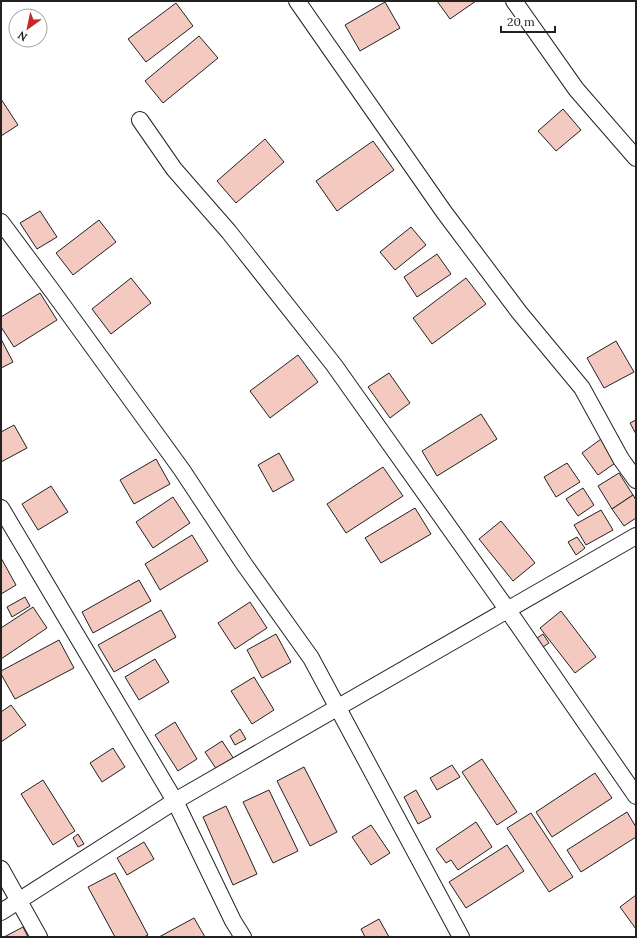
<svg xmlns="http://www.w3.org/2000/svg" width="637" height="938" viewBox="0 0 637 938" font-family="Lora,serif">
<style>
.building{fill:#f3c9c0;stroke:#222}
.lines{fill:none;stroke-linecap:round;stroke-linejoin:round}
.street-casing{stroke:#222;stroke-width:18}
.street{stroke:#fff;stroke-width:16}
</style>
<rect width="100%" height="100%" fill="#fff"/>
<g class="building">
<path d="M437 1H476L450 19Z"/>
<path d="M385 2 400 28 360 51 345 25Z"/>
<path d="M176 3 193 26 146 62 128 39Z"/>
<path d="M199 36 218 58 163 103 145 81Z"/>
<path d="M1 99 18 125 1 136Z"/>
<path d="M563 109 581 130 556 151 538 131Z"/>
<path d="M265 139 284 162 236 203 217 181Z"/>
<path d="M373 141 394 170 337 211 316 181Z"/>
<path d="M40 211 57 237 37 249 20 223Z"/>
<path d="M99 220 116 242 73 275 56 253Z"/>
<path d="M411 227 426 245 395 270 380 252Z"/>
<path d="M437 254 451 274 417 297 404 277Z"/>
<path d="M131 278 151 303 111 334 92 309Z"/>
<path d="M466 278 486 304 432 344 413 318Z"/>
<path d="M40 293 57 320 14 347 1 327V317Z"/>
<path d="M1 339 13 362 1 368Z"/>
<path d="M616 341 634 372 604 388 587 358Z"/>
<path d="M298 355 318 382 270 418 250 391Z"/>
<path d="M389 373 410 403 390 418 368 387Z"/>
<path d="M481 414 497 439 437 476 422 451Z"/>
<path d="M636 420V434L630 423Z"/>
<path d="M14 425 27 448 1 462V432Z"/>
<path d="M605 436 621 459 598 475 582 453Z"/>
<path d="M279 453 294 480 273 492 258 465Z"/>
<path d="M156 459 170 484 134 504 120 480Z"/>
<path d="M567 463 580 482 556 497 544 477Z"/>
<path d="M383 467 403 496 346 533 327 504Z"/>
<path d="M619 473 633 495 612 509 598 486Z"/>
<path d="M51 486 68 512 38 530 22 504Z"/>
<path d="M583 488 594 505 578 516 566 499Z"/>
<path d="M633 495 636 500V518L624 526 612 509Z"/>
<path d="M173 497 190 523 153 548 136 522Z"/>
<path d="M415 508 431 534 381 563 365 538Z"/>
<path d="M601 510 613 530 586 545 574 525Z"/>
<path d="M501 521 535 563 513 581 479 539Z"/>
<path d="M192 535 208 561 160 590 145 564Z"/>
<path d="M577 537 585 548 576 555 568 542Z"/>
<path d="M1 558 16 585 1 594Z"/>
<path d="M139 580 151 601 93 633 82 612Z"/>
<path d="M25 597 30 606 12 617 7 607Z"/>
<path d="M250 602 267 628 235 649 218 623Z"/>
<path d="M33 607 47 628 1 659V628Z"/>
<path d="M161 610 176 637 114 672 98 645Z"/>
<path d="M561 611 596 657 575 673 540 628Z"/>
<path d="M276 634 291 662 262 678 247 650Z"/>
<path d="M543 634 549 643 543 647 537 638Z"/>
<path d="M59 640 74 668 15 699 1 674V671Z"/>
<path d="M155 659 169 682 139 700 125 677Z"/>
<path d="M254 677 274 710 252 724 231 691Z"/>
<path d="M11 705 26 725 1 742V712Z"/>
<path d="M175 722 197 759 178 771 155 735Z"/>
<path d="M240 729 246 739 235 745 230 736Z"/>
<path d="M222 741 234 759 217 770 205 752Z"/>
<path d="M113 748 125 767 102 782 90 763Z"/>
<path d="M482 759 517 812 497 825 462 772Z"/>
<path d="M452 765 460 777 437 790 430 778Z"/>
<path d="M304 767 337 832 310 846 277 781Z"/>
<path d="M595 773 612 798 552 837 536 812Z"/>
<path d="M43 780 75 831 53 845 21 794Z"/>
<path d="M269 790 298 851 273 863 243 802Z"/>
<path d="M416 790 431 817 418 824 404 797Z"/>
<path d="M226 806 257 874 233 885 203 817Z"/>
<path d="M627 812 636 827V837L581 872 567 850Z"/>
<path d="M531 813 573 877 549 892 507 828Z"/>
<path d="M476 822 492 847 458 870 451 860 446 863 436 849Z"/>
<path d="M371 825 390 853 371 865 352 837Z"/>
<path d="M78 834 84 844 78 847 73 838Z"/>
<path d="M144 842 154 859 127 875 117 858Z"/>
<path d="M507 845 524 871 466 908 449 882Z"/>
<path d="M115 873 148 935 144 937H115L88 887Z"/>
<path d="M636 895V929L620 907Z"/>
<path d="M194 918 205 937H159Z"/>
<path d="M379 919 389 937H365L361 929Z"/>
<path d="M23 927 28 937H4Z"/>
</g>
<g class="lines">
<g class="street-casing">
<g id="street">
<path d="M297 1 444 212 519 312 582 388 621 459 636 480"/>
<path d="M514 1 576 89 636 158"/>
<path d="M140 120 174 169 229 232 334 365 507 609 636 796"/>
<path d="M1 222 53 292 182 470 244 564 311 658 461 937"/>
<path d="M1 508 175 801 233 921 243 937"/>
<path d="M1 869 39 937"/>
<path d="M1 912 175 801 636 536"/>
</g>
</g>
<use href="#street" class="street"/>
</g>
<rect width="637" height="938" fill="none" stroke="#222222" stroke-width="4"/>
<g transform="translate(28 28) rotate(213)"><circle r="19" fill="#ffffff" stroke="#a7a7a7"/>
<path d="M0-3L7 15L0 10L-7 15Z" fill="#c62828"/>
<text y="-6" font-size="11" font-weight="bold" text-anchor="middle" fill="#222222">N</text>
</g>
<path d="M501 26v6h54v-6" fill="none" stroke="#222222" stroke-width="2"/>
<text x="507" y="26" font-size="12" fill="#222222" stroke="#ffffff" stroke-width="3" paint-order="stroke">20 m</text>
</svg>
